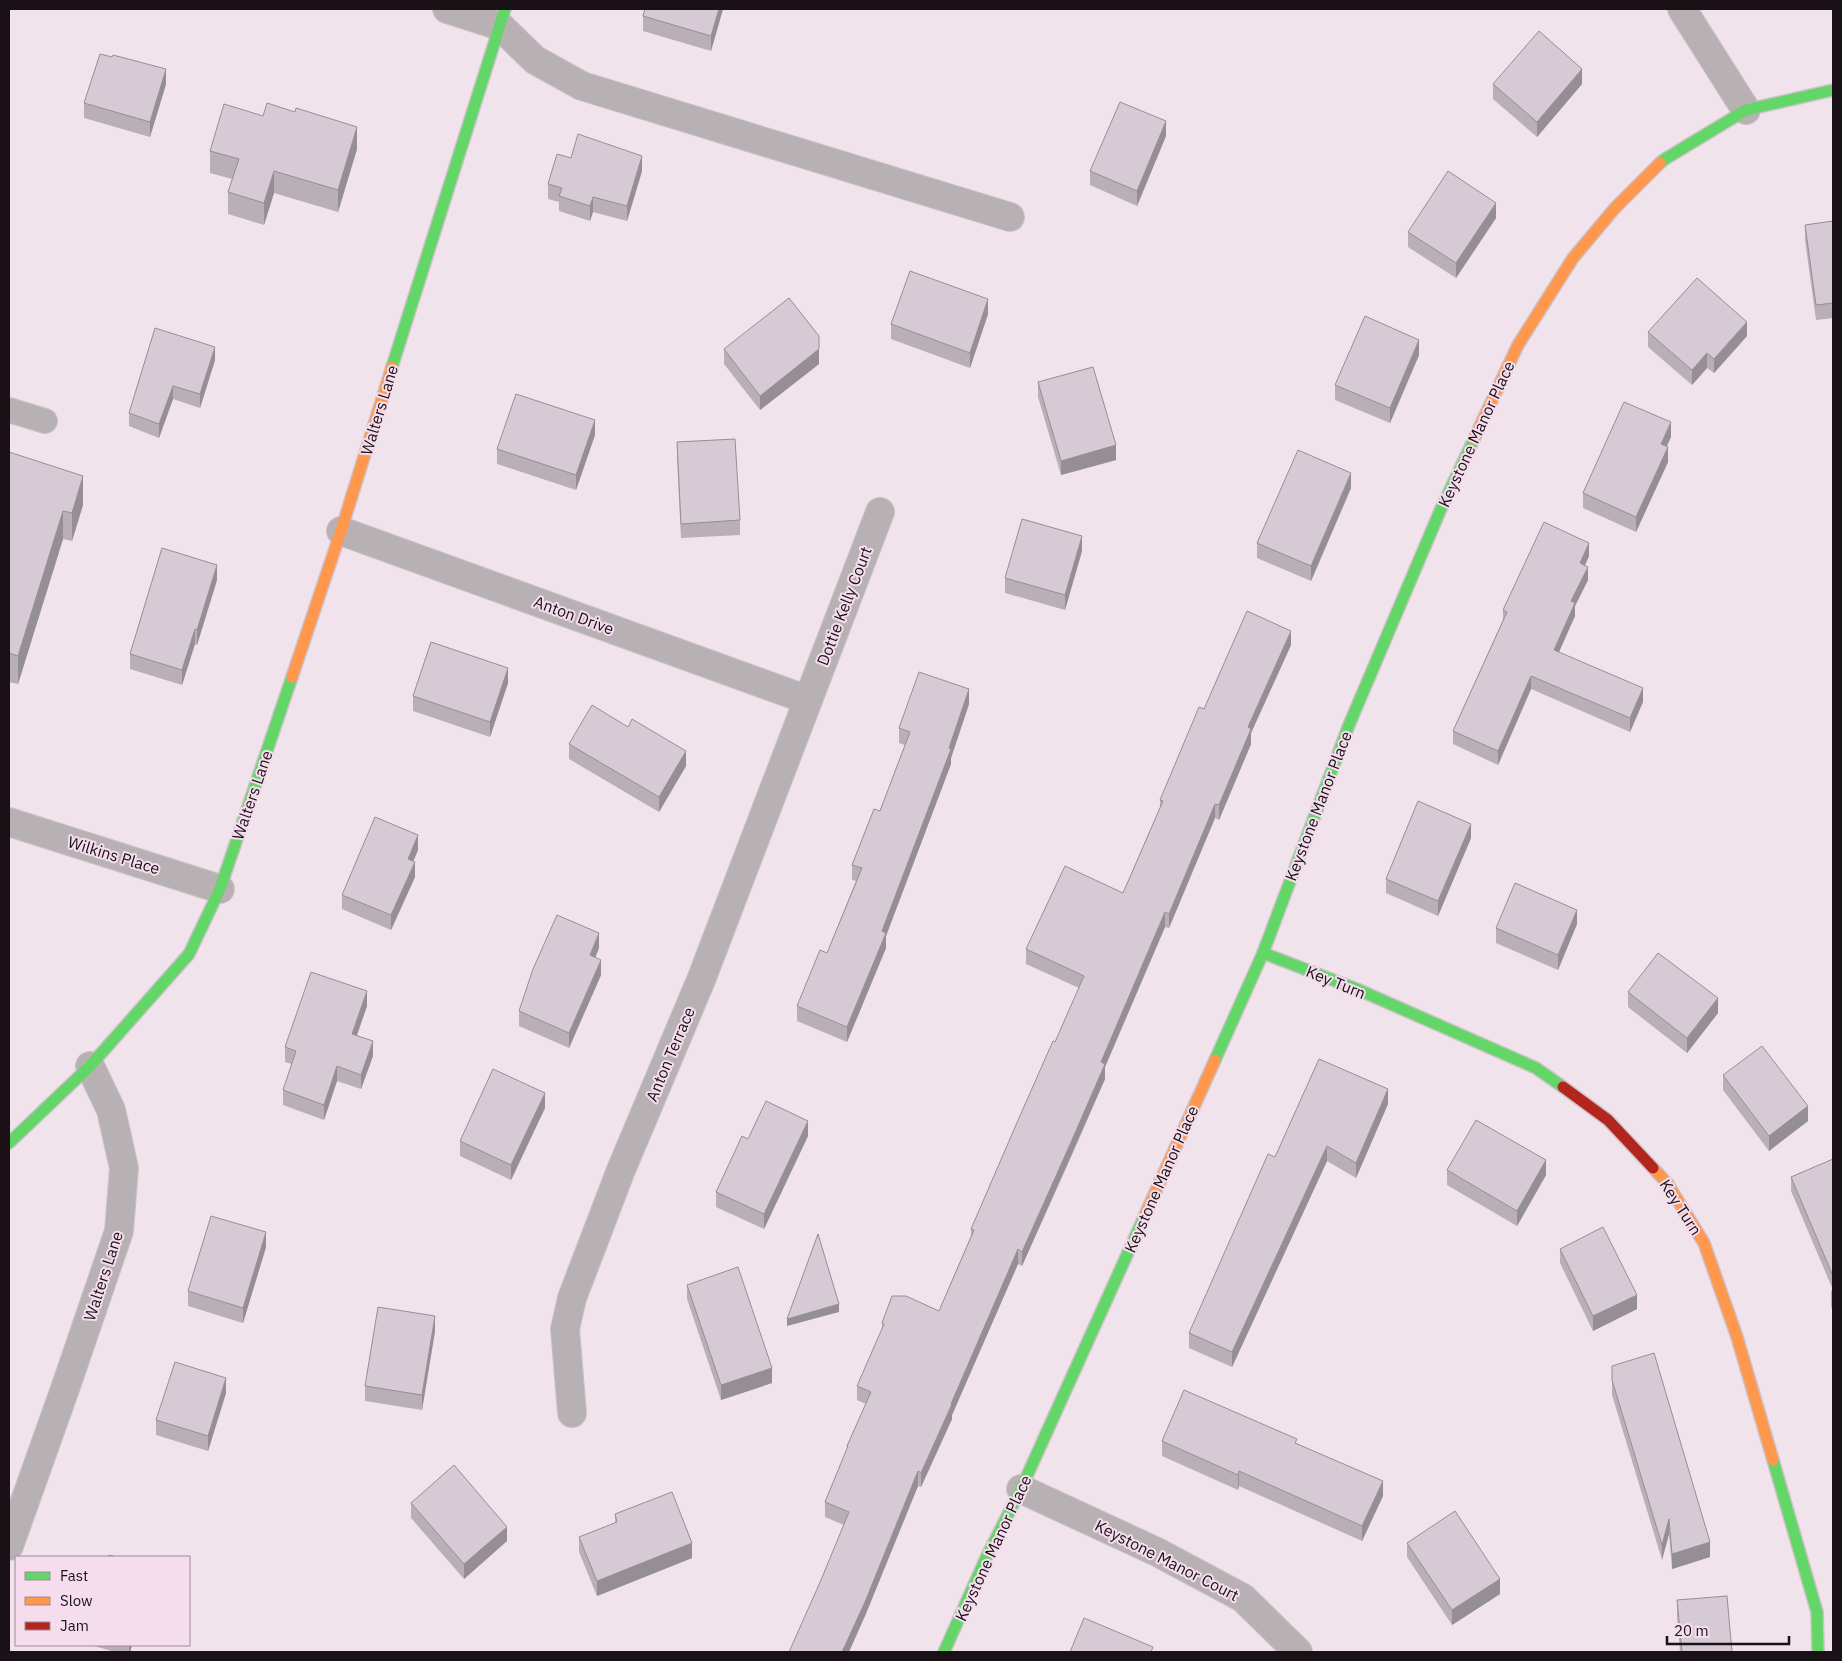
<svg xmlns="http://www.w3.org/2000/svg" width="1842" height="1661" viewBox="0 0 1842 1661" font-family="'IBM Plex Sans',sans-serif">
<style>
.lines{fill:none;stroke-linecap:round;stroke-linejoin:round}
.lane-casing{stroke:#cdc2c9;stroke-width:26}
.street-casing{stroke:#cdc2c9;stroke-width:30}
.fast-casing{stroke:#cdc2c9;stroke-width:14}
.slow-casing{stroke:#cdc2c9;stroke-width:14}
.jam-casing{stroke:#cdc2c9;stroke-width:14}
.lane{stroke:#b8b1b4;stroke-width:24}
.street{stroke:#b8b1b4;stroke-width:28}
.fast{stroke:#63d668;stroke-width:11}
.slow{stroke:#ff974d;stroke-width:11}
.jam{stroke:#b3261e;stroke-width:11}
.wall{fill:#b8afb7}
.shaded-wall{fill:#968e95}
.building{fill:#d6cbd5;stroke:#968e95}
.labels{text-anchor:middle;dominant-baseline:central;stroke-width:4;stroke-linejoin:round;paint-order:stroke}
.street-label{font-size:16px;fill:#1a1117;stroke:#f6ddee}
</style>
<rect width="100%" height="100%" fill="#f0e3ec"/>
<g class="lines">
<g class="lane-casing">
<path id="lane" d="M9 410 45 421"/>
</g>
<g class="street-casing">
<g id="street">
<path d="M447 9 500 26 535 60 582 86 1010 217"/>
<path d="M1682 9 1746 110"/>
<path d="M341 531 808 700"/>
<path d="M9 822 220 889"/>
<path d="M572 1413 565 1329 572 1298 621 1170 701 980 880 512"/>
<path d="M1021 1489 1157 1552 1243 1598 1298 1652"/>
<path d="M9 1546 66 1386 119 1231 124 1168 111 1110 90 1066"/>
</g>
</g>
<g class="fast-casing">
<g id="fast">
<path d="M1660 163 1665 159 1746 110 1833 90"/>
<path d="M392 367 505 9"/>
<path d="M1263 953 1359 990 1536 1068 1563 1087"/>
<path d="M1215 1060 1263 953 1349 725 1440 511 1474 439"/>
<path d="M9 1143 90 1066 189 954 220 889 292 677"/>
<path d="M1773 1460 1817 1612 1818 1652"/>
<path d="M944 1652 986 1558 1021 1489 1145 1215"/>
</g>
</g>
<g class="slow-casing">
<g id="slow">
<path d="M1474 439 1518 345 1573 258 1615 208 1660 163"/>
<path d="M292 677 341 531 392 367"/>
<path d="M1653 1168 1667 1183 1704 1243 1737 1337 1773 1460"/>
<path d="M1145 1215 1215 1060"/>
</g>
</g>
<g class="jam-casing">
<path id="jam" d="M1563 1087 1608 1120 1653 1168"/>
</g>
<use href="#lane" class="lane"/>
<use href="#street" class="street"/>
<use href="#fast" class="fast"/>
<use href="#slow" class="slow"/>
<use href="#jam" class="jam"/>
</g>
<g class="wall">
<path d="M645 9H723L711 51 643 31V16Z"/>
<path d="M166 84 150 137 84 118V103Z"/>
<path d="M1493 84H1582L1537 137 1493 99Z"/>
<path d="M1166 136 1137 206 1090 185V171Z"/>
<path d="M357 149 338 212 274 193 264 225 228 214V192L232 179 210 173V151Z"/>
<path d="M571 158 642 171 627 221 593 212 590 221 559 211V202L548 199V184Z"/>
<path d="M1496 218 1456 278 1408 247V232Z"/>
<path d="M1833 221V318L1816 320 1805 240V225Z"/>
<path d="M988 314 970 368 891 339V324Z"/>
<path d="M1648 332 1747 336 1714 373 1707 368 1692 385 1648 347Z"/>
<path d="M724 349 819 364 760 410 724 364Z"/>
<path d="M1419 355 1390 423 1335 400V385Z"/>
<path d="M215 360 200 408 173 399 159 438 129 426V413Z"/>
<path d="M1038 382 1116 460 1061 475 1038 397Z"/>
<path d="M595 435 576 490 497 464V449Z"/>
<path d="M1671 437 1667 446 1668 462 1636 532 1583 508V493Z"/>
<path d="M677 442 740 520V535L681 538 677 457Z"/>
<path d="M9 452 83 505 72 541 63 539 18 684 9 682Z"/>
<path d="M1351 488 1311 581 1257 558V543Z"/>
<path d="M1082 551 1065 610 1005 593V578Z"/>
<path d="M1589 556 1585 565 1588 580 1575 606V616L1559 652 1643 702 1630 732 1531 689 1498 765 1453 744V731L1503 620V610Z"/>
<path d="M217 580 197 645 195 644 182 685 130 669V654Z"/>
<path d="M1291 645 1251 733V744L1219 820 1215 818 1169 928 1165 927 1105 1067V1079L1072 1155 1022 1266 1018 1264 952 1415V1419L921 1487 918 1486 865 1616 821 1580 844 1525 825 1517V1502L847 1450V1446L866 1404 857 1400V1386L882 1330V1323L939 1311 971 1236V1229L1055 1042 1079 988 1026 964V949L1123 893 1160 808V800L1204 709Z"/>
<path d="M508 683 490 737 413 711V696Z"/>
<path d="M969 704 951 758V764L886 936V948L847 1042 797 1021V1006L827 953 856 881 852 880V865L880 811 905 745 899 743V728Z"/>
<path d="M569 744 686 766 659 812 569 759Z"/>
<path d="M1471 838 1438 916 1386 893V879Z"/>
<path d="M418 850 413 861 415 877 391 930 342 909V895Z"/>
<path d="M1577 924 1558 970 1496 943V928Z"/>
<path d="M599 948 595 958 601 975 569 1048 519 1026V1011Z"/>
<path d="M1628 992 1718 1013 1687 1053 1628 1007Z"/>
<path d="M367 1006 357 1035 373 1056 361 1089 337 1081 324 1120 283 1105V1090L292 1064 285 1062V1047Z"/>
<path d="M1723 1075 1808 1121 1769 1151 1723 1090Z"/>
<path d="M1388 1104 1356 1178 1327 1161 1232 1367 1189 1348V1333L1275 1157Z"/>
<path d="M545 1108 511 1180 460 1156V1141Z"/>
<path d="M808 1136 764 1229 716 1207V1192L748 1139Z"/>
<path d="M1833 1159V1312L1831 1306V1291L1833 1290 1791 1191V1177Z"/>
<path d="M1447 1170 1546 1175 1517 1226 1447 1185Z"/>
<path d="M266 1247 243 1323 188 1306V1291Z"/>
<path d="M1560 1249 1637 1309 1593 1331 1560 1263Z"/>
<path d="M687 1285 772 1383 721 1400 687 1299Z"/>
<path d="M435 1331 422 1410 365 1401V1386Z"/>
<path d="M1612 1366 1710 1557 1672 1569 1669 1534 1662 1560 1612 1395Z"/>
<path d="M226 1393 208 1451 156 1435V1420Z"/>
<path d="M1162 1441 1297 1443 1383 1496 1362 1541 1239 1486 1238 1490 1162 1456Z"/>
<path d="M411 1503 507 1541 464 1579 411 1518Z"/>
<path d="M615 1514 692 1558 597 1596 579 1552V1537L615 1523Z"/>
<path d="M1407 1543 1500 1594 1452 1625 1407 1557Z"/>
<path d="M1677 1600 1732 1652H1680L1677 1615Z"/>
<path d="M91 1645H132L130 1652H115Z"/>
</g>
<g class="shaded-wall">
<path d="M719 9H723L711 51V36Z"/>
<path d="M166 69V84L150 137V122Z"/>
<path d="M1582 69V84L1537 137V122Z"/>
<path d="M1166 121V136L1137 206V191Z"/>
<path d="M357 127V149L338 212V190Z"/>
<path d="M642 156V171L627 221V206Z"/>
<path d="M274 171V193L264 225V203Z"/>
<path d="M593 197V212L590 221V206Z"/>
<path d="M1496 203V218L1456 278V263Z"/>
<path d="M988 299V314L970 368V353Z"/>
<path d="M1747 322V336L1714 373V359Z"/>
<path d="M1419 340V355L1390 423V408Z"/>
<path d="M215 347V360L200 408V394Z"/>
<path d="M819 349V364L760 410V396Z"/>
<path d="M1707 353V368L1692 385V370Z"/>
<path d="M173 386V399L159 438V424Z"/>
<path d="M595 420V435L576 490V475Z"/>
<path d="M1671 422V437L1661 458V444Z"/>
<path d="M1116 445V460L1061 475V461Z"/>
<path d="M1668 447V462L1636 532V517Z"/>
<path d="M1351 473V488L1311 581V566Z"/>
<path d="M83 476V505L72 541V513Z"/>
<path d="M63 511V539L18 684V656Z"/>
<path d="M1082 536V551L1065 610V595Z"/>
<path d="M1589 543V556L1580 576V563Z"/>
<path d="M217 565V580L197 645V630Z"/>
<path d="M1588 567V580L1575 606V616L1554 663V650L1571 601Z"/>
<path d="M195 629V644L182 685V670Z"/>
<path d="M1291 631V645L1251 733V744L1219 820V805L1248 727Z"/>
<path d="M508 668V683L490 737V722Z"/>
<path d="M1531 676V689L1498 765V751Z"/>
<path d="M1643 688V702L1630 732V718Z"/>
<path d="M969 689V704L951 758V764L886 936V948L847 1042V1027L949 748Z"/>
<path d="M686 751V766L659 812V797Z"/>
<path d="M1215 804V818L1169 928V914Z"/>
<path d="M1471 824V838L1438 916V901Z"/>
<path d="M418 835V850L408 874V859Z"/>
<path d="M415 862V877L391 930V915Z"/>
<path d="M1577 910V924L1558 970V955Z"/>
<path d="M1165 912V927L1105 1067V1079L1022 1266V1252L1101 1062Z"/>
<path d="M599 933V948L590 970V955Z"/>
<path d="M601 960V975L569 1048V1033Z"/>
<path d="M367 991V1006L352 1049V1034Z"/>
<path d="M1718 998V1013L1687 1053V1038Z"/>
<path d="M373 1041V1056L361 1089V1075Z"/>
<path d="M337 1066V1081L324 1120V1105Z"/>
<path d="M1388 1089V1104L1356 1178V1163Z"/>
<path d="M545 1093V1108L511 1180V1165Z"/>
<path d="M1808 1106V1121L1769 1151V1136Z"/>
<path d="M808 1121V1136L764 1229V1214Z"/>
<path d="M1327 1146V1161L1232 1367V1352Z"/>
<path d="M1546 1160V1175L1517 1226V1211Z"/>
<path d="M266 1232V1247L243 1323V1308Z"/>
<path d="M1018 1249V1264L952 1415V1419L921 1487V1473Z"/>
<path d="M1637 1295V1309L1593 1331V1316Z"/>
<path d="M839 1304V1312L787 1326V1319Z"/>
<path d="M435 1316V1331L422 1410V1395Z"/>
<path d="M772 1368V1383L721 1400V1385Z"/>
<path d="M226 1378V1393L208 1451V1436Z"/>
<path d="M918 1471V1486L865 1616 849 1652H842Z"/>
<path d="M1239 1471V1486L1238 1490V1475Z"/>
<path d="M1383 1481V1496L1362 1541V1526Z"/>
<path d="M1669 1519V1534L1662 1560V1545Z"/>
<path d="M507 1527V1541L464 1579V1564Z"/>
<path d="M1710 1542V1557L1672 1569V1554Z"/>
<path d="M692 1543V1558L597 1596V1581Z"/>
<path d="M1500 1579V1594L1452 1625V1610Z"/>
<path d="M129 1645H132L130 1652H129Z"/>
</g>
<g class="building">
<path d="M645 9H719L711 36 643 16Z"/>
<path d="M1539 31 1582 69 1537 122 1493 84Z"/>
<path d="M100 54 112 57 113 55 166 69 150 122 84 103Z"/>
<path d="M1120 102 1166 121 1137 191 1090 171Z"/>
<path d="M267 103 295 112 296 108 357 127 338 190 274 171 264 203 228 192 239 159 210 151 224 104 263 116Z"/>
<path d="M578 134 642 156 627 206 593 197 590 206 559 196 562 188 548 184 557 154 571 158Z"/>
<path d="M1448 171 1496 203 1456 263 1408 232Z"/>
<path d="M1833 221V303L1816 305 1805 225Z"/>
<path d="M910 271 988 299 970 353 891 324Z"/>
<path d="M1697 278 1747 322 1714 359 1707 353 1692 370 1648 332Z"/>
<path d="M789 298 819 336V349L760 396 724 349Z"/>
<path d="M1365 316 1419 340 1390 408 1335 385Z"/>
<path d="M155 328 215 347 200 394 173 386 159 424 129 413Z"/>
<path d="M1093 367 1116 445 1061 461 1038 382Z"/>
<path d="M516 394 595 420 576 475 497 449Z"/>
<path d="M1624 402 1671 422 1661 444 1668 447 1636 517 1583 493Z"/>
<path d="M735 439 740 520 681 524 677 442Z"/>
<path d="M1298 450 1351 473 1311 566 1257 543Z"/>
<path d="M9 452 83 476 72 513 63 511 18 656 9 653Z"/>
<path d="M1022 519 1082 536 1065 595 1005 578Z"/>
<path d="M1544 522 1589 543 1580 563 1588 567 1571 601 1575 603 1554 650 1643 688 1630 718 1531 676 1498 751 1453 731 1507 612 1503 610Z"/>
<path d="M162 548 217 565 197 630 195 629 182 670 130 654Z"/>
<path d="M1247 611 1291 631 1248 727 1251 729 1219 805 1215 804 1169 914 1165 912 1101 1062 1105 1064 1072 1140 1022 1252 1018 1249 951 1404H952L921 1473 918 1471 865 1602 842 1652H789L821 1580 849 1512 825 1502 848 1446H847L871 1392 857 1386 884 1324 882 1323 892 1296H906L939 1311 974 1230 971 1229 1019 1118 1053 1041 1055 1042 1084 976 1026 949 1065 866 1123 893 1163 801 1160 800 1199 707 1204 709Z"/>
<path d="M431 642 508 668 490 722 413 696Z"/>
<path d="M919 672 969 689 949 748 951 749 882 931 886 933 847 1027 797 1006 820 950 827 953 862 868 852 865 874 809 880 811 910 732 899 728Z"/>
<path d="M592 705 628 727 632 719 686 751 659 797 569 744Z"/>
<path d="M1418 801 1471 824 1438 901 1386 879Z"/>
<path d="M375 817 418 835 408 859 415 862 391 915 342 895Z"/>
<path d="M1515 883 1577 910 1558 955 1496 928Z"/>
<path d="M557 915 599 933 590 955 601 960 569 1033 519 1011 533 969Z"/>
<path d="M1658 953 1718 998 1687 1038 1628 992Z"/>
<path d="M311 972 367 991 352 1034 373 1041 361 1075 337 1066 324 1105 283 1090 296 1051 285 1047Z"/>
<path d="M1762 1046 1808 1106 1769 1136 1723 1075Z"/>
<path d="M1319 1059 1388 1089 1356 1163 1327 1146 1232 1352 1189 1333 1268 1154 1275 1157Z"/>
<path d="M493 1069 545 1093 511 1165 460 1141Z"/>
<path d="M766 1101 808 1121 764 1214 716 1192 742 1136 748 1139Z"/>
<path d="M1476 1120 1546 1160 1517 1211 1447 1170Z"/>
<path d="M1833 1159V1276L1791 1177Z"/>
<path d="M211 1216 266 1232 243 1308 188 1291Z"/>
<path d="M1603 1227 1637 1295 1593 1316 1560 1249Z"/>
<path d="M818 1234 839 1304 787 1319Z"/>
<path d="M738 1267 772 1368 721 1385 687 1285Z"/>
<path d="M378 1307 435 1316 422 1395 365 1386Z"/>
<path d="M1654 1353 1710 1542 1672 1554 1669 1519 1662 1545 1612 1380V1366Z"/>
<path d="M175 1362 226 1378 208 1436 156 1420Z"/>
<path d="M1184 1390 1297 1439 1295 1443 1383 1481 1362 1526 1239 1471 1238 1475 1162 1441Z"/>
<path d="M454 1465 507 1527 464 1564 411 1503Z"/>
<path d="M672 1492 692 1543 597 1581 579 1537 617 1522 615 1514Z"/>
<path d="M1455 1511 1500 1579 1452 1610 1407 1543Z"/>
<path d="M109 1555 117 1557H109Z"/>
<path d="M1727 1596 1732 1652H1682L1677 1600Z"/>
<path d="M1084 1618 1153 1647 1151 1652H1070Z"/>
</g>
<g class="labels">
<g class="street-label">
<text transform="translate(379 410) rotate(-73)">Walters Lane</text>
<text transform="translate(1476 434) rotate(-65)">Keystone Manor Place</text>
<text transform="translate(844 606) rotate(-69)">Dottie Kelly Court</text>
<text transform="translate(574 615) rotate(20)">Anton Drive</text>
<text transform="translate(252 795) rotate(-71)">Walters Lane</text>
<text transform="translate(1318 806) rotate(-69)">Keystone Manor Place</text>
<text transform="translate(114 855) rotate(17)">Wilkins Place</text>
<text transform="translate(1336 982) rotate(22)">Key Turn</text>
<text transform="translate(670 1054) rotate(-67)">Anton Terrace</text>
<text transform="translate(1161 1179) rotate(-66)">Keystone Manor Place</text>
<text transform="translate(1681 1207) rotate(57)">Key Turn</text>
<text transform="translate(103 1276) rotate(-72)">Walters Lane</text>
<text transform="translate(993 1548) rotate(-65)">Keystone Manor Place</text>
<text transform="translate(1167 1560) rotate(27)">Keystone Manor Court</text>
</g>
</g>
<rect width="1842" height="1661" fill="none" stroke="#1a1117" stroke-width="20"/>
<rect x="15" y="1556" width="175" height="90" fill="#f6ddee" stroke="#9e8b98"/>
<rect x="25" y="1572" width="25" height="8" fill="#63d668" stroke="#9e8b98"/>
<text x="60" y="1581" font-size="15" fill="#1a1117">Fast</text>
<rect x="25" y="1597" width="25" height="8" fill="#ff974d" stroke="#9e8b98"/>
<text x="60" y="1606" font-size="15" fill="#1a1117">Slow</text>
<rect x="25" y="1622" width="25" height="8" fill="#b3261e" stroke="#9e8b98"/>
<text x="60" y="1631" font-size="15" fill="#1a1117">Jam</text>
<path d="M1667 1636v8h122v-8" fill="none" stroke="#1a1117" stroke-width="2.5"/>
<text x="1674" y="1636" font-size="15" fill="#1a1117" stroke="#f6ddee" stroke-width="4" paint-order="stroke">20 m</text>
</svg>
